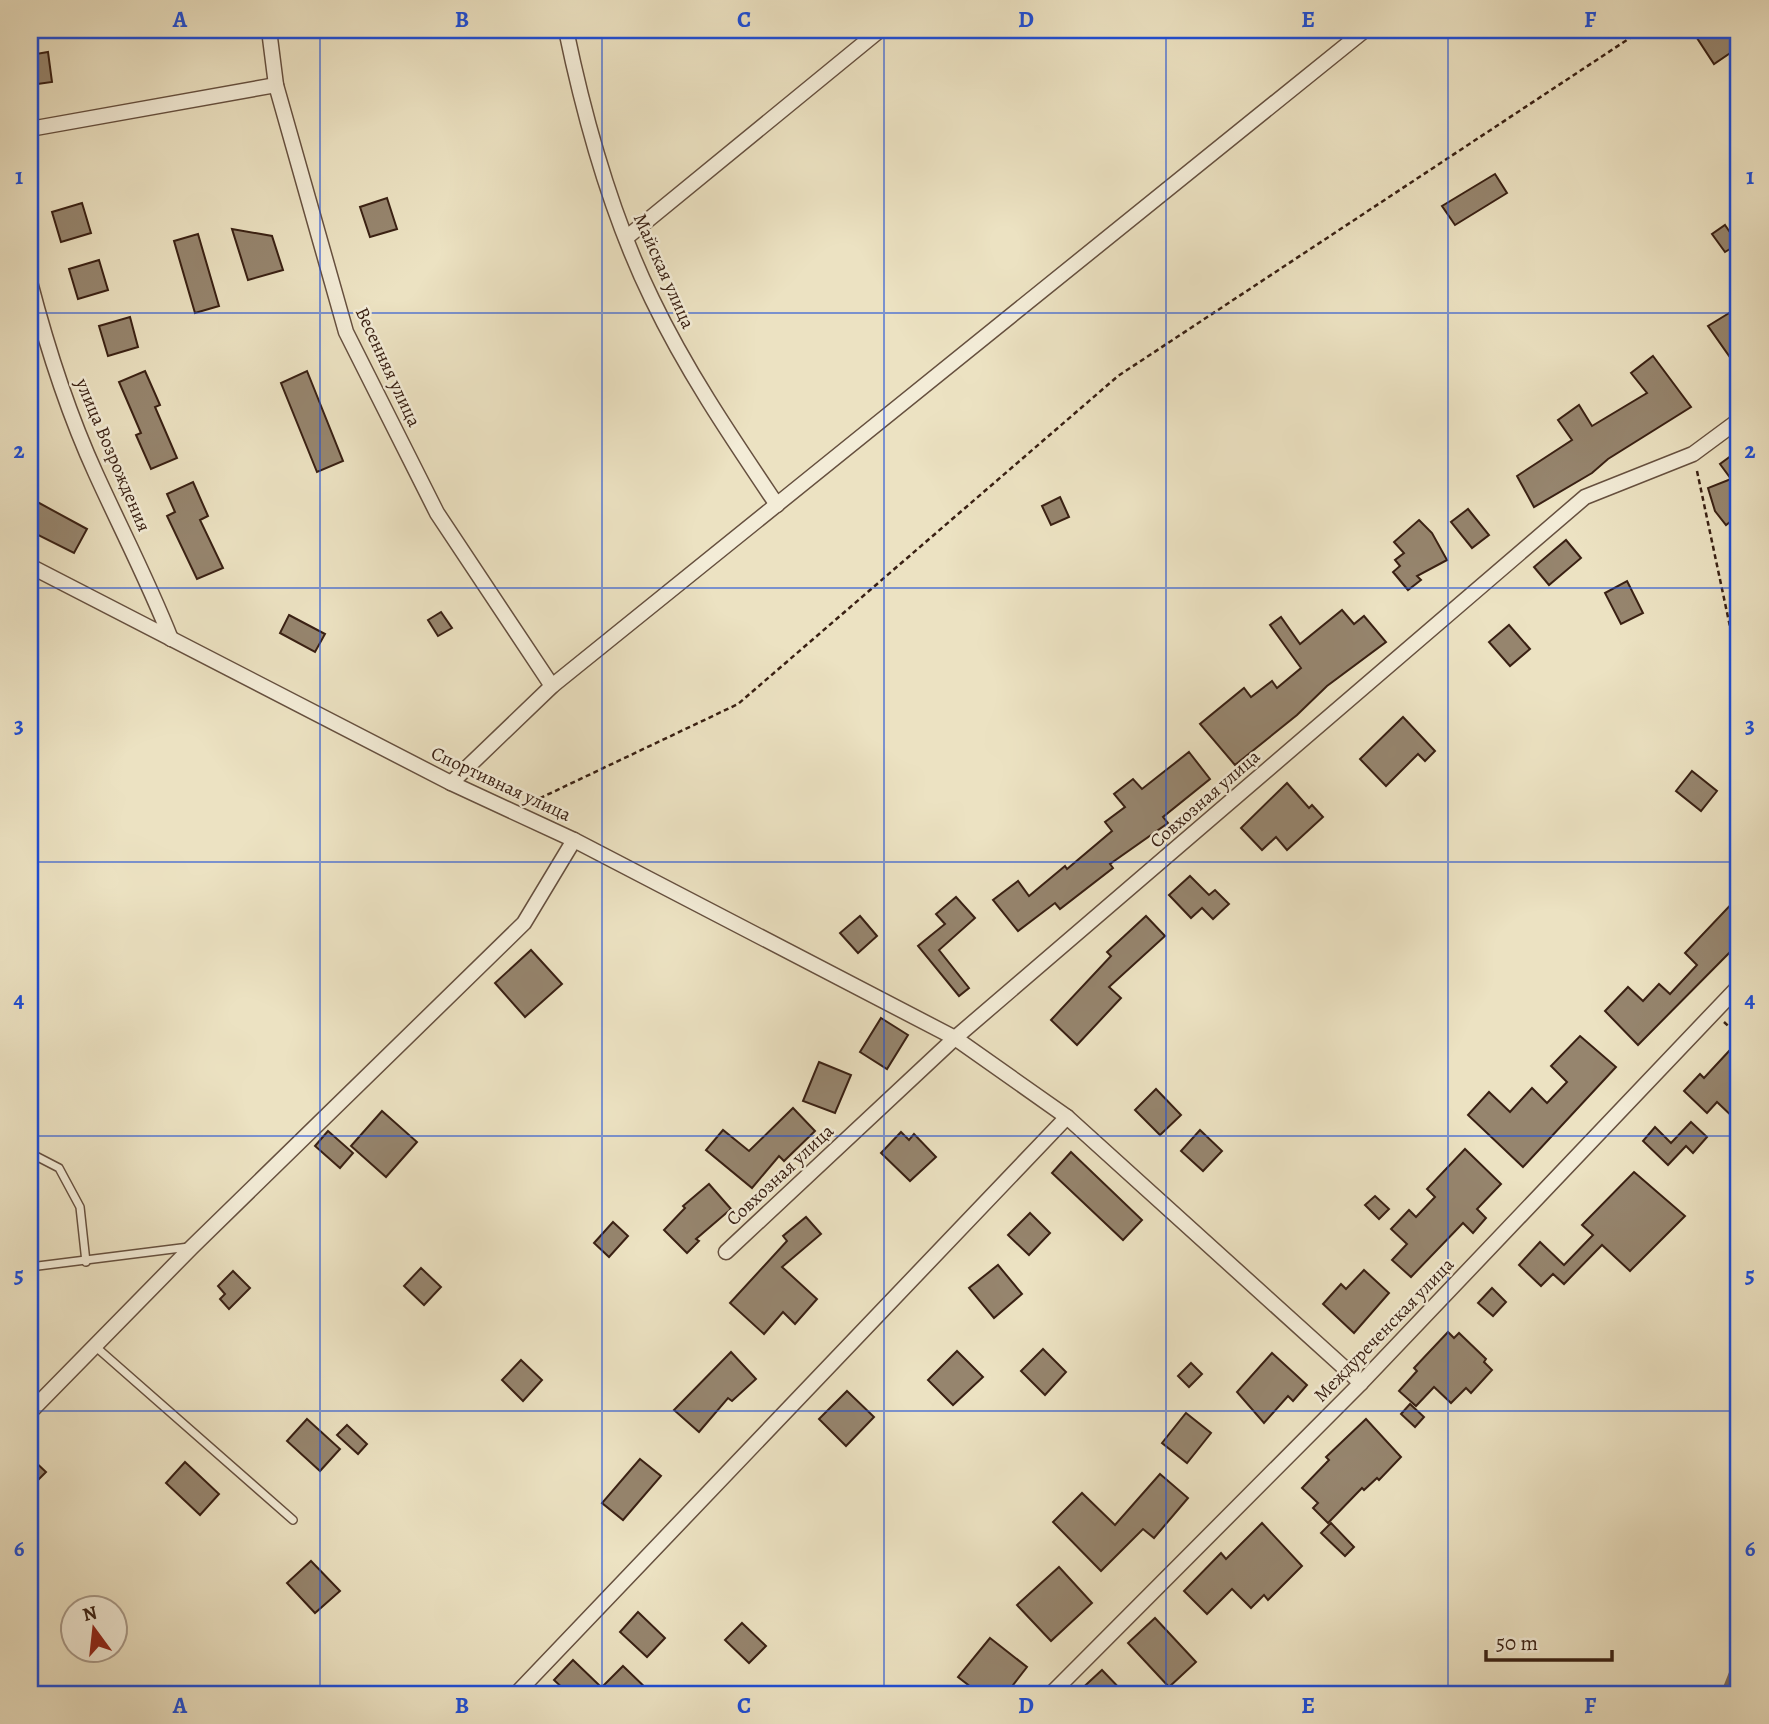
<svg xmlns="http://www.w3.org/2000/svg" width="1769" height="1724" viewBox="0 0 1769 1724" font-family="Alegreya,serif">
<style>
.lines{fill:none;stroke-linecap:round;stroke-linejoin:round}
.stream{stroke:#806d58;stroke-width:5}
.building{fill:#96856e;stroke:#392013;stroke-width:2}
.lane-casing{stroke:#66503f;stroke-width:10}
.street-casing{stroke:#66503f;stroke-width:17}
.path{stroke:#392013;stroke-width:2.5;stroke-dasharray:5 3.5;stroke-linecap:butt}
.lane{stroke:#f3ecd7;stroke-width:7}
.street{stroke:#f3ecd7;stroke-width:14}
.grid{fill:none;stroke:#1d4ed8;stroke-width:2;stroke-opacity:0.55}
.labels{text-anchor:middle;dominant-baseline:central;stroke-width:5;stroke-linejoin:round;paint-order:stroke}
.street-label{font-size:19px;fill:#392013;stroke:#f3ecd7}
.neatline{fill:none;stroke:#1d4ed8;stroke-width:2.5}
.grid-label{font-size:23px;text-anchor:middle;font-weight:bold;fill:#1d4ed8}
</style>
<rect width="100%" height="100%" fill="#ece2c2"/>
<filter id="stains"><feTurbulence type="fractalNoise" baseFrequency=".00286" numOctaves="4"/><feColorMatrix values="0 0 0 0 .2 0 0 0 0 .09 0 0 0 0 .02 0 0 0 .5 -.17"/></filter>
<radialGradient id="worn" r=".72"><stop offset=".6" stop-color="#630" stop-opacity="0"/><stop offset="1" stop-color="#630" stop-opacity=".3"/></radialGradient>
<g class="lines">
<path class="stream" d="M1723 1694 1739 1654"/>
</g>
<g class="building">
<path d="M1710 30H1734L1739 38V47L1714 64 1697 38Z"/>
<path d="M48 52 52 82 30 85V55Z"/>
<path d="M1495 174 1507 193 1455 225 1442 206Z"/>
<path d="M387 198 397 229 370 237 360 207Z"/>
<path d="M82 203 91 233 61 242 52 212Z"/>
<path d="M1725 225 1738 244 1725 252 1712 234Z"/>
<path d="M232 229 272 236 283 270 248 280Z"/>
<path d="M198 234 219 306 195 313 174 241Z"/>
<path d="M99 260 108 290 78 299 69 269Z"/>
<path d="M1739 307V370L1708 326Z"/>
<path d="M130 317 138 347 108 356 99 326Z"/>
<path d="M1653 356 1691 407 1608 459 1592 473 1534 507 1517 476 1572 440 1558 420 1579 405 1592 426 1647 393 1631 373Z"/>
<path d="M145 371 160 405 155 407 177 458 151 469 136 435 141 433 119 382Z"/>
<path d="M307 371 343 461 317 472 281 383Z"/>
<path d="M1739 450V515L1726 525 1715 511 1708 488 1731 479 1720 464Z"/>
<path d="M193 482 208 516 200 520 223 568 197 579 167 516 175 512 167 494Z"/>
<path d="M1060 497 1069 517 1051 525 1042 506Z"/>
<path d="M30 498 87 529 74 553 30 531Z"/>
<path d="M1468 509 1489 535 1472 548 1451 522Z"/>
<path d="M1419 520 1432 533 1447 560 1417 576 1421 580 1408 590 1393 572 1400 566 1395 560 1404 553 1394 542Z"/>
<path d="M1566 540 1581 558 1549 585 1534 567Z"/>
<path d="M1627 581 1643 613 1621 624 1605 593Z"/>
<path d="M1342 610 1354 624 1364 616 1386 642 1327 686 1297 715 1235 765 1200 724 1244 688 1251 697 1272 681 1277 688 1301 668 1270 625 1281 617 1300 644Z"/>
<path d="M441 612 452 628 438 636 428 620Z"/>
<path d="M289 615 325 634 315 652 280 633Z"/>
<path d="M1509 625 1530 649 1510 666 1489 642Z"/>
<path d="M1403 717 1435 751 1425 761 1418 754 1386 786 1360 759Z"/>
<path d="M1189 752 1210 779 1163 817 1168 823 1110 864 1113 868 1060 909 1055 903 1018 931 993 900 1018 881 1029 896 1065 866 1067 869 1112 831 1105 822 1125 807 1114 794 1133 779 1142 789Z"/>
<path d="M1692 771 1717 791 1701 811 1676 791Z"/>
<path d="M1287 783 1309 808 1312 805 1323 817 1287 850 1276 837 1262 850 1241 828Z"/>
<path d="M1190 876 1209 895 1215 890 1229 904 1213 919 1202 908 1191 918 1169 895Z"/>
<path d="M1739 896V943L1638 1045 1605 1011 1628 987 1643 1001 1659 984 1670 994 1697 965 1685 953Z"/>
<path d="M956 897 975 918 939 950 969 988 959 996 918 946 945 924 936 914Z"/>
<path d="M860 916 877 936 858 953 840 933Z"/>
<path d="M1146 916 1165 936 1109 987 1121 998 1077 1045 1051 1020 1111 956 1107 952Z"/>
<path d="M531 950 562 984 525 1017 495 983Z"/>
<path d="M881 1018 908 1035 887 1069 860 1052Z"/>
<path d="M1580 1036 1616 1067 1523 1167 1468 1115 1489 1092 1510 1112 1532 1088 1547 1103 1567 1082 1551 1066Z"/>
<path d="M1730 1050 1739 1058V1123L1717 1102 1707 1113 1684 1091 1700 1074 1704 1078Z"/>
<path d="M819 1062 851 1075 835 1113 803 1101Z"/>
<path d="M1156 1089 1181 1115 1160 1135 1135 1110Z"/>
<path d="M793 1108 815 1131 784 1161 779 1156 752 1188 706 1150 723 1130 749 1151Z"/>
<path d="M382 1111 417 1142 386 1177 351 1146Z"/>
<path d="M1691 1122 1707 1137 1693 1153 1686 1146 1668 1165 1643 1141 1655 1127 1671 1143Z"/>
<path d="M1200 1130 1222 1151 1203 1171 1181 1151Z"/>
<path d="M328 1131 353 1153 340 1168 315 1146Z"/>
<path d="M901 1132 909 1140 914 1134 936 1157 910 1181 881 1153Z"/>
<path d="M1465 1149 1501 1184 1477 1209 1486 1218 1473 1233 1463 1223 1411 1277 1392 1260 1407 1244 1391 1229 1409 1210 1416 1217 1435 1197 1427 1189Z"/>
<path d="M1071 1152 1142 1220 1123 1240 1052 1173Z"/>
<path d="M1634 1172 1685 1216 1630 1271 1602 1245 1564 1284 1553 1274 1541 1286 1519 1265 1540 1242 1564 1265 1593 1235 1582 1225Z"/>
<path d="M709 1184 731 1209 696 1239 699 1241 687 1253 664 1230 685 1208 683 1206Z"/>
<path d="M1375 1196 1389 1209 1379 1219 1365 1205Z"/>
<path d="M1030 1213 1050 1233 1029 1255 1008 1235Z"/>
<path d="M806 1217 821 1234 782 1267 817 1299 795 1324 783 1312 764 1334 730 1303 787 1241 783 1236Z"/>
<path d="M613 1222 628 1236 609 1257 594 1243Z"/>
<path d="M998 1265 1022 1294 994 1318 969 1288Z"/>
<path d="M421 1268 441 1287 424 1305 404 1286Z"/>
<path d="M1364 1270 1389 1293 1354 1333 1323 1304 1341 1284 1346 1289Z"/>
<path d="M233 1271 250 1288 229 1309 220 1299 225 1294 218 1286Z"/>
<path d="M1492 1288 1506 1302 1493 1316 1478 1303Z"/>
<path d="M1448 1332 1454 1338 1459 1333 1486 1359 1484 1362 1492 1370 1471 1393 1466 1388 1451 1403 1434 1387 1416 1406 1399 1391 1417 1371 1414 1368Z"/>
<path d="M1043 1349 1066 1372 1045 1395 1021 1371Z"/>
<path d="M957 1351 983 1377 953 1405 928 1380Z"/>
<path d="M731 1352 756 1379 732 1401 728 1398 699 1432 674 1410Z"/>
<path d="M1272 1353 1307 1385 1293 1401 1288 1396 1264 1423 1237 1392Z"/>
<path d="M521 1360 542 1380 523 1401 502 1380Z"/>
<path d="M1191 1363 1202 1374 1189 1387 1178 1376Z"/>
<path d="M847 1391 874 1417 846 1446 819 1419Z"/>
<path d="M1410 1404 1424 1417 1415 1427 1401 1414Z"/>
<path d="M1186 1413 1211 1433 1187 1463 1162 1443Z"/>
<path d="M307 1419 340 1449 320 1471 287 1441Z"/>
<path d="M1366 1419 1401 1457 1379 1480 1377 1478 1364 1490 1362 1488 1328 1523 1313 1508 1318 1503 1302 1488 1329 1460 1326 1457Z"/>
<path d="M347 1425 367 1444 358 1454 337 1435Z"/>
<path d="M30 1457 46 1472 30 1488Z"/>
<path d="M640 1459 661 1476 623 1520 602 1503Z"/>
<path d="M185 1462 219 1494 200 1515 166 1483Z"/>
<path d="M1160 1474 1188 1498 1154 1538 1143 1529 1101 1571 1053 1522 1082 1493 1115 1525Z"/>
<path d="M1262 1523 1302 1566 1268 1600 1264 1595 1251 1608 1232 1589 1207 1614 1184 1591 1221 1553 1226 1559Z"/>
<path d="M1331 1523 1354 1547 1345 1556 1321 1533Z"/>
<path d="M311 1561 340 1591 315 1613 287 1583Z"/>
<path d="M1059 1567 1092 1603 1051 1641 1017 1605Z"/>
<path d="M638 1612 665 1638 647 1657 620 1632Z"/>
<path d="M1155 1618 1196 1662 1169 1687 1128 1643Z"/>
<path d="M742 1623 766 1646 749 1663 725 1640Z"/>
<path d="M990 1638 1027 1667 1006 1694H980L958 1677Z"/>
<path d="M573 1660 599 1685 589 1694H569L554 1680Z"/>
<path d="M623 1666 652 1694H614L604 1685Z"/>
<path d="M1102 1670 1125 1694H1076Z"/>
</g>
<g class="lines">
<g class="lane-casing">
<g id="lane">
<path d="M30 1153 59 1168 80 1207 86 1262"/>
<path d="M30 1267 189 1247"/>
<path d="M96 1347 293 1520"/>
</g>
</g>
<g class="street-casing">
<g id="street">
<path d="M269 30 276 85 346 332 437 513 552 686"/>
<path d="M566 30C585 121 611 215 652 299 687 372 732 438 777 505"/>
<path d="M30 129 276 85"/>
<path d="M626 238 880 30"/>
<path d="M30 282C47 347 68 413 96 474 121 529 149 583 171 639"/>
<path d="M30 566 451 783 574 840 955 1038 1067 1117 1361 1383"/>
<path d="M451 783 552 686 1365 30"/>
<path d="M726 1252 955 1038 1585 497 1693 454 1739 420"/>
<path d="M30 1412 192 1247 524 923 574 840"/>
<path d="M516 1694 1067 1117"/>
<path d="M1051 1694 1361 1383 1739 986"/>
</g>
</g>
<g class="path">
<path d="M1697 471 1739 669"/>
<path d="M532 802 738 704 1118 376 1642 30"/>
<path d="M1724 1022 1739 1036"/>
</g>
<use href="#lane" class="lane"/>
<use href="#street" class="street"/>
</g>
<path class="grid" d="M320 30V1694M602 30V1694M884 30V1694M1166 30V1694M1448 30V1694M30 313H1739M30 588H1739M30 862H1739M30 1136H1739M30 1411H1739"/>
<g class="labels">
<g class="street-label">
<text transform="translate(664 271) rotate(66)">Майская улица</text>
<text transform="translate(388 367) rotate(65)">Весенняя улица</text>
<text transform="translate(113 455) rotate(67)">улица Возрождения</text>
<text transform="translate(501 784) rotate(25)">Спортивная улица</text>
<text transform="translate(1205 799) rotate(-41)">Совхозная улица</text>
<text transform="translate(780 1175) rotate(-43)">Совхозная улица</text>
<text transform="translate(1384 1330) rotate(-46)">Междуреченская улица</text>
</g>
</g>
<rect width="1769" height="1724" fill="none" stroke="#ece2c2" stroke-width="77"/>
<g transform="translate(94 1629) rotate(345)"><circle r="33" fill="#f3ecd7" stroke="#a99a89" stroke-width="2"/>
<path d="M0-5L12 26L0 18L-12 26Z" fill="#8f2418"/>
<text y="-10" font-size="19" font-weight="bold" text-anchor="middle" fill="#392013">N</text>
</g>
<path d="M1486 1650v10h126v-10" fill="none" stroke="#392013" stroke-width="3.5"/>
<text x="1496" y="1650" font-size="21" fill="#392013" stroke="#f3ecd7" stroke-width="5" paint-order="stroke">50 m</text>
<rect x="38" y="38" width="1692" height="1648" class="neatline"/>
<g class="grid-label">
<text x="180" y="27">A</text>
<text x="462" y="27">B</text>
<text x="744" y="27">C</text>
<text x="1026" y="27">D</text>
<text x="1308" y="27">E</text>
<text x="1590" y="27">F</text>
<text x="19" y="184">1</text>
<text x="1750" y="184">1</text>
<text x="19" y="458">2</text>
<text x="1750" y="458">2</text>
<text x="19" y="733">3</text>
<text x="1750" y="733">3</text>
<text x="19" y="1007">4</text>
<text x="1750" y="1007">4</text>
<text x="19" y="1282">5</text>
<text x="1750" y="1282">5</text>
<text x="19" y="1556">6</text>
<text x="1750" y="1556">6</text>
<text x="180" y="1713">A</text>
<text x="462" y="1713">B</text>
<text x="744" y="1713">C</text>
<text x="1026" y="1713">D</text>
<text x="1308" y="1713">E</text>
<text x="1590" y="1713">F</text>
</g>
<rect width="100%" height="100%" filter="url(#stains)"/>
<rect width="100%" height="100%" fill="url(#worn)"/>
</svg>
